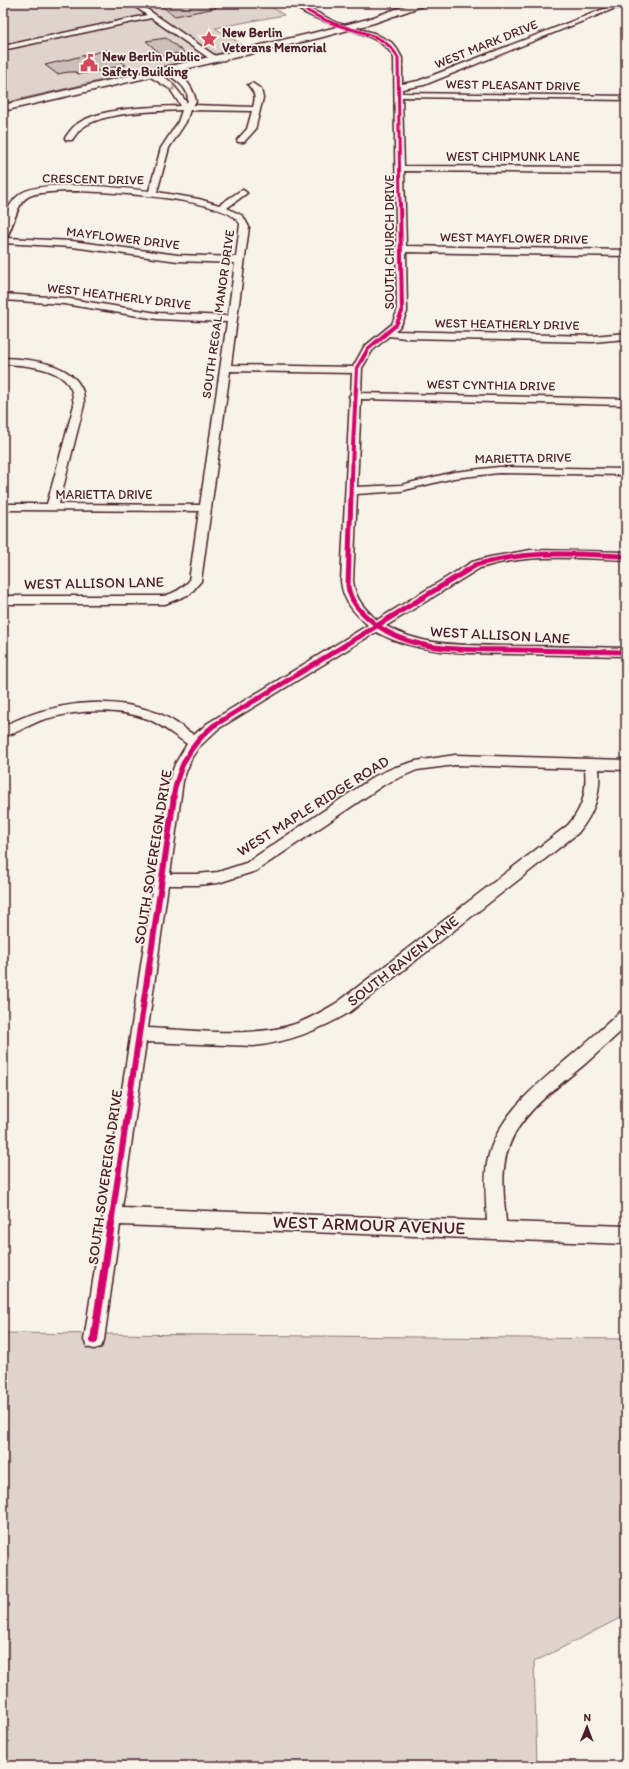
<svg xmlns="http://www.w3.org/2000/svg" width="629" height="1769" viewBox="0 0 629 1769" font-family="Itim,sans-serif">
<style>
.green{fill:#ded4cc;stroke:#947a7c}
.building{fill:#ccbfb9;stroke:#4a1f2b}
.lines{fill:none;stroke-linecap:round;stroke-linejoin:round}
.minor-casing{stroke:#4a1f2b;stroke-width:3}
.secondary-casing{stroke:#4a1f2b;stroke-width:3}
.minor{fill:#f7f3e8;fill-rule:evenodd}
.secondary{fill:#f7f3e8;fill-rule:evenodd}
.cycleway-far4-casing{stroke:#f7f3e8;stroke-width:4.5}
.cycleway-far3-casing{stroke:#f7f3e8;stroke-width:5.5}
.cycleway-far2-casing{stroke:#f7f3e8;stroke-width:7}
.cycleway-far1-casing{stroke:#f7f3e8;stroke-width:9}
.cycleway-casing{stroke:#f7f3e8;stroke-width:10}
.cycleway-far4{stroke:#d6006c;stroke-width:3}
.cycleway-far3{stroke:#d6006c;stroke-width:4}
.cycleway-far2{stroke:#d6006c;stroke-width:5}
.cycleway-far1{stroke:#d6006c;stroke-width:6}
.cycleway{stroke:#d6006c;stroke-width:8}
.oneway{stroke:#a0898a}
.labels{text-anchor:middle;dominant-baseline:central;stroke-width:3.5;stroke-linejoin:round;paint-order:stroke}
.far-poi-label{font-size:13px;font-weight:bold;fill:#4a1f2b;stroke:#f7f3e8;text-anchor:start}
.far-street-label{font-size:13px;fill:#4a1f2b;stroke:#f7f3e8}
.street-label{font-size:15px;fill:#4a1f2b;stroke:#f7f3e8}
.near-street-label{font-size:18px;fill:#4a1f2b;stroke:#f7f3e8}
</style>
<rect width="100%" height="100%" fill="#f7f3e8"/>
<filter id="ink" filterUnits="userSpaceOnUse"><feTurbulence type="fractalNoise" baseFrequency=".025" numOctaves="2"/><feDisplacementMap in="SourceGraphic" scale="8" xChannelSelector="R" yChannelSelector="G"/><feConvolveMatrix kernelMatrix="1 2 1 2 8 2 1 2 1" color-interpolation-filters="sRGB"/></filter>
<g filter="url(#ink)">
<g class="green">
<path d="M3 3H266L284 15 215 28 246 47 3 103Z"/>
<path d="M3 1333 626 1339V1615L534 1662 537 1766H3Z"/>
</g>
<g class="building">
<path d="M157 3H215L216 8 175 16Z"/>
<path d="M166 38 184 52 163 56 146 41Z"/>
<path d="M107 50 126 65 88 73 78 74 76 72H69L57 74 45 65Z"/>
</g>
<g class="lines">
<g class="minor-casing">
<g id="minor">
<path d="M130 3H138L220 59 219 61H213L151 18 3 50V46L147 15Z"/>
<path d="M291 3H299L337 23 374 33 391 42 397 49 402 58V84L418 81 609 7 626 3V6L613 9 424 85 402 89V93L626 96V100L402 97 404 166 626 167V173L404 171 406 246 626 250V256L406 252 407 312 401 325 395 331 593 336 626 333V339L593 342 405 338 389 336 372 351 362 368 361 393 626 399V405L361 399 357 487 401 485 454 472 499 467 626 469V475L499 473 454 478 401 491 357 494 353 581C355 599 364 608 377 620L472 562 490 557 531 550 626 552V560C577 558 528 553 480 568L386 626C425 648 469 645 513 646 551 646 588 647 626 648V656C588 655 551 655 513 654 466 653 419 655 376 632L218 729 199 747 192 757 186 772 183 781 170 874H197L218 872 246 863 375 776 393 768 416 761 455 755 626 760V770L599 769C601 795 594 813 578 833L350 1012C320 1030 289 1042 254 1046L146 1042 122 1208 487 1221C486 1202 484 1182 487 1163 496 1115 537 1085 572 1055 588 1041 604 1026 620 1012L626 1010V1027C612 1039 599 1052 585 1064 558 1087 522 1111 509 1146 500 1170 504 1197 506 1222L626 1226V1244L120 1225 104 1340 101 1347 94 1349 87 1347 84 1340 169 781 175 764 187 744C174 735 162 725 148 719 115 707 75 710 42 720 29 725 17 733 3 737V726C51 703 107 694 157 713 171 718 182 727 194 735L208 723 368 625C354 613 343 601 341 581L350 398 349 396 351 394 352 373 230 371 201 581 190 594 165 604H3V596H164C174 593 182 589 189 581L199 511 3 510V504H47L74 405C73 401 73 396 72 392 65 367 24 365 3 364V358C29 359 73 362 83 392 84 396 84 401 84 405L59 504 200 505 227 322 157 319 64 304 3 300V294L64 298 157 313 228 316 235 263 178 261 72 247 3 243C3 226 4 207 19 195 38 178 123 188 149 191L161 148 178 122 182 110C156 111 102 112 82 128 78 131 75 136 72 140H66L65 138C68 134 72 127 77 124 102 107 151 107 181 106L170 89 149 76V72C165 70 179 92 187 103 192 87 172 79 163 70L167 68C182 72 194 87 196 102L193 105 253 107C256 96 255 93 248 85L252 83 261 89 263 98 255 130 244 142H238L237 140 247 129 252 111 190 110 186 122 169 148 157 192 199 199 219 205 240 191 243 190 247 193 227 208 243 216 249 227 231 365 353 367 364 347 392 324 397 312 394 58C380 27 317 29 291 3ZM67 191C96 191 228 197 240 224L236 257 178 255 72 241 7 238C25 194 17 194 67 191ZM455 765 585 769C587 791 583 808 568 825L338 1002C323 1011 308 1020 292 1025 250 1038 192 1030 148 1028L168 885H197L218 883 256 871 385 784 417 770Z"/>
</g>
</g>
<g class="secondary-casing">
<path id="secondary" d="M413 3H427L425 5 374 23 319 38 3 111V105L313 33 368 19Z"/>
</g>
<use href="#minor" class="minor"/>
<use href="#secondary" class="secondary"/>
<g class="cycleway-far4-casing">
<path id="cycleway-far4" d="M294 3C307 11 321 19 335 24 358 33 386 33 398 58L400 204"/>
</g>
<g class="cycleway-far3-casing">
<path id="cycleway-far3" d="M352 465 357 368 368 349 396 325 402 312 400 203"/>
</g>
<g class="cycleway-far2-casing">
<g id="cycleway-far2">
<path d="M352 464 348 586C350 600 358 609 368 618 409 655 468 649 519 650 555 651 590 651 626 652"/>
<path d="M173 798C178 768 189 746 213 726L476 565C525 550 575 554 626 556"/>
</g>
</g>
<g class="cycleway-far1-casing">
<path id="cycleway-far1" d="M111 1224 174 797"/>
</g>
<g class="cycleway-casing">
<path id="cycleway" d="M94 1340 111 1223"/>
</g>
<use href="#cycleway-far4" class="cycleway-far4"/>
<use href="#cycleway-far3" class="cycleway-far3"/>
<use href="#cycleway-far2" class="cycleway-far2"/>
<use href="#cycleway-far1" class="cycleway-far1"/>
<use href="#cycleway" class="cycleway"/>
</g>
<defs><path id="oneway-chevron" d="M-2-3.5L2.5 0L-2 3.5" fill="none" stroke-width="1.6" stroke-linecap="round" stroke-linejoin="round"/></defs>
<use class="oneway" href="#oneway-chevron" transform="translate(172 88) rotate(46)"/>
</g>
<defs>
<g id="sight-bare" transform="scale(1.38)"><path d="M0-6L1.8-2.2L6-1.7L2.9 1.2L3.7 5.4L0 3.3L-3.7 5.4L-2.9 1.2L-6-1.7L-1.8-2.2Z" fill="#d1495b" stroke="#f7f3e8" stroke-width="2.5" paint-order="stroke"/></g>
<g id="civic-bare" transform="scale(1.38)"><path d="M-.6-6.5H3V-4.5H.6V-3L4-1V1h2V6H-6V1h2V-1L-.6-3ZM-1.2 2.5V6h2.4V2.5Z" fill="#d1495b" stroke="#f7f3e8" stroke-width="2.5" paint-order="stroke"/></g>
</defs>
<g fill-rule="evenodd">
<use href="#sight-bare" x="209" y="39"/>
<use href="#civic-bare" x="89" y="63"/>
</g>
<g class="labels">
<g class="far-poi-label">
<text x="222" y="32">New Berlin<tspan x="222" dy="15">Veterans Memorial</tspan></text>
<text x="102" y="56">New Berlin Public<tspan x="102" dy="15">Safety Building</tspan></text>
</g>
<g class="far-street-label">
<text transform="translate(486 44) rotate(-22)">WEST MARK DRIVE</text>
<text transform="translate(513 85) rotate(1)">WEST PLEASANT DRIVE</text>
<text x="513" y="156">WEST CHIPMUNK LANE</text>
<text transform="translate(93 179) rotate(1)">CRESCENT DRIVE</text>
<text transform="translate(123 238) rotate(7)">MAYFLOWER DRIVE</text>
<text transform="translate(514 238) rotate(1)">WEST MAYFLOWER DRIVE</text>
<text transform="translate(389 242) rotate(-90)">SOUTH CHURCH DRIVE</text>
<text transform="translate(119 296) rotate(7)">WEST HEATHERLY DRIVE</text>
<text transform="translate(218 314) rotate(-82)">SOUTH REGAL MANOR DRIVE</text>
<text transform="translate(507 324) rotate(1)">WEST HEATHERLY DRIVE</text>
<text transform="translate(491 385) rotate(1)">WEST CYNTHIA DRIVE</text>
<text transform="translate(523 458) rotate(-1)">MARIETTA DRIVE</text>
<text x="104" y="494">MARIETTA DRIVE</text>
</g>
<g class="street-label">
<text transform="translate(94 583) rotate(-1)">WEST ALLISON LANE</text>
<text transform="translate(500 635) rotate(3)">WEST ALLISON LANE</text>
<text transform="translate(313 806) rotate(-32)">WEST MAPLE RIDGE ROAD</text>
<text transform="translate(153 857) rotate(-81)">SOUTH SOVEREIGN DRIVE</text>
<text transform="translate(403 961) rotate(-38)">SOUTH RAVEN LANE</text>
<text transform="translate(105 1177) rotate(-82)">SOUTH SOVEREIGN DRIVE</text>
</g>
<g class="near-street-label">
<text transform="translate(369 1225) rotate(2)">WEST ARMOUR AVENUE</text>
</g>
</g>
<rect width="629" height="1769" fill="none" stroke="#f7f3e8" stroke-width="16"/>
<rect x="8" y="8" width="613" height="1753" fill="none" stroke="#4a1f2b" stroke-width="1.5" filter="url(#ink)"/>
<g transform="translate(587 1727) rotate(1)" stroke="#f7f3e8" stroke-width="3" paint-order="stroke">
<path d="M0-3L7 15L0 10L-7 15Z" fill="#4a1f2b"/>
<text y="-6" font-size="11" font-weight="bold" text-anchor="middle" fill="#4a1f2b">N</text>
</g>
</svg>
